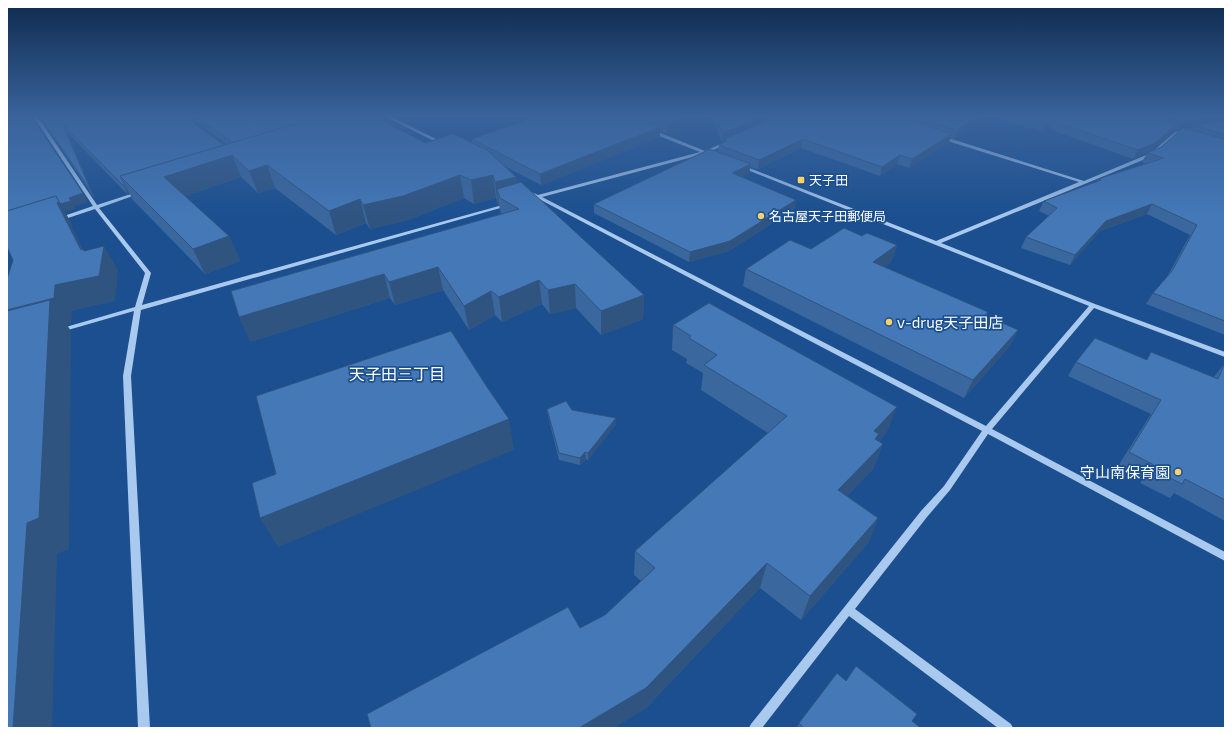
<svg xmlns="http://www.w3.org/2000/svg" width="1232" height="735" viewBox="0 0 1232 735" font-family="'Exo 2','Noto Sans JP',sans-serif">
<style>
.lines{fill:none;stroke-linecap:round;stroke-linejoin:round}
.minor{fill:#a9c9ee;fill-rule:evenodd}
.wall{fill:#3a679d;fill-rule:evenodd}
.shaded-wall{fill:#305480}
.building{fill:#4478b7;stroke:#305480}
.poi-dot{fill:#ffd166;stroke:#1b4f8f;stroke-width:1.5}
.labels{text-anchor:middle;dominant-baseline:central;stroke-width:3.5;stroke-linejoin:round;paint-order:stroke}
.far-poi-label{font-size:13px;fill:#fff;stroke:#1b4f8f;text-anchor:start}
.poi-label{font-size:15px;fill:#fff;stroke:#1b4f8f;text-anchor:start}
.neighbourhood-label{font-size:16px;fill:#fff;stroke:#1b4f8f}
</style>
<rect width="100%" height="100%" fill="#1b4f8f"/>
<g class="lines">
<g class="minor">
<path d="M32 116H36L42 123 97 205 137 192 141 193 99 208 151 273 142 305 506 204H510L511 205 141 310 131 376 150 728H138L123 376 134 311 61 332 58 330 59 329 135 307 145 273 95 209 62 220H58V218L93 206 39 125Z"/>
<path d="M384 116H390L446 144 442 145Z"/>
<path d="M649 130H653L705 151 725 142 729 143 709 152V154H704L542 197 986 426 1089 306 740 167 744 166 936 241 1079 182 938 138V136H942L1084 181 1151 153 1175 132 1190 130V132L1178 134 1155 155 941 243 1095 304 1225 352V357L1094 308 992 429 1225 552V561L988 434 950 490 927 517 855 609 1011 724 1013 728H998L849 616 762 728H749L751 724 921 511 944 486 982 431 537 198H533V196L527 192 529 191 538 195 700 152 649 132Z"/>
</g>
</g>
<g class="wall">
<path d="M38 116H186L200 128 224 145 227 144 209 132 190 116H387L389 124 425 143H472V139L539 116H711L667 134 660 131V137L541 185 504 166 516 177 517 184 644 295 643 319 601 335 576 308 550 314 542 304 502 322 495 315 469 330 443 290 395 305 390 298 250 342 501 214 499 205H498L496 198 474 204 464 198 408 220 370 229 366 223 336 235 275 188 258 193 241 177 185 196 229 236 240 261 205 274 132 199 130 194 128 195 67 132 95 199 43 122Z"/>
<path d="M711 116H989L954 139 950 137 949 142 909 168 897 164 880 176 801 148 758 169 750 167 749 174 742 177 796 200 794 209 729 251 689 262 594 213V204L718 152 719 145 725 142V141L722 142Z"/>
<path d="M990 116H1225V335L1146 304 1153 293 1168 275 1190 235 1147 214 1100 231 1070 265 1021 248 1026 237 1049 216 1039 211 1044 201 1097 182 1098 179 1147 164 1142 162 1147 153 1133 159 1049 129 1042 132ZM1173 129 1177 130H1181L1161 147 1151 151 1171 134Z"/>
<path d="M862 236 897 245 891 262 884 267 988 312 986 316 1018 330 1009 347 964 398 743 286 746 269 811 249Z"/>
<path d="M673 325 887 432 879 441 883 444 873 469 847 496 878 518 868 543 801 620 760 588 645 709 580 628 605 615 641 581 634 575 635 551 768 433 701 390 703 373 686 363 687 359 672 350Z"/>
<path d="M1151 352 1213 378 1225 363V521L1174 493 1170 498 1140 483 1143 479 1118 466 1151 414 1068 376 1076 362 1147 359Z"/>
<path d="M547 409 572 410 616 424 588 460 586 459 580 465 559 460 548 416Z"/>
<path d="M846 681 912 721 921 728H797L799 723Z"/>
</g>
<g class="shaded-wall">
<path d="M350 116H387L390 127Z"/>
<path d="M687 116H711L667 134 668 124Z"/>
<path d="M764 116H783L726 138 725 141 722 142 723 133Z"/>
<path d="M979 116H989L954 139 957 130Z"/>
<path d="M1225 116V124L1195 125 1193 128 1177 130 1182 122Z"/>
<path d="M1053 121 1049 129 1042 132 1046 123Z"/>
<path d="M63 125 67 132 95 199 91 191Z"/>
<path d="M1176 125 1171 134 1150 152 1133 159 1138 150Z"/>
<path d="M660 127V137L541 185 540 174Z"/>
<path d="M952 134 949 142 909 168 912 159Z"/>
<path d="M803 139 801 148 758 169 759 160Z"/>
<path d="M232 155 241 177 175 200 129 185Z"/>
<path d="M900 155 897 164 880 176 882 167Z"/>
<path d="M751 164 749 174 731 183 732 173Z"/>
<path d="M267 165 275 188 258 193 249 171Z"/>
<path d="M460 175 464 198 408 220 370 229 363 205Z"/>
<path d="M493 175 496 198 474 204 471 180Z"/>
<path d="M516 177 518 200 497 189 499 205H498L495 182Z"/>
<path d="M124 186H125L130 194 128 195Z"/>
<path d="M83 193 88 202 74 206 76 209 66 212 60 204 69 198Z"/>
<path d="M56 196 73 226H71L96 274 81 250 57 203Z"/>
<path d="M360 199 366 223 336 235 329 211Z"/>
<path d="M796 200 794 209 729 251 689 262 690 252Z"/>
<path d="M1152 204 1147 214 1100 231 1070 265 1075 255 1106 221Z"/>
<path d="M229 236 240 261 205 274 193 249Z"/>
<path d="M897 245 891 262 868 279 873 262Z"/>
<path d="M104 246 118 270 115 301 72 311 71 323 67 325 71 331 69 549 57 554 52 728H13L7 310 55 285 99 276Z"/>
<path d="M438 267 443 290 395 305 389 282Z"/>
<path d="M384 274 390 298 250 342 239 317Z"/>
<path d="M539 280 542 304 502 322 499 297Z"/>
<path d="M575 284 576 308 550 314 548 290Z"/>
<path d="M491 291 495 315 469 330 464 306Z"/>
<path d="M644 295 643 319 601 335V311Z"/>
<path d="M1018 330 1009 347 964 398 973 380Z"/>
<path d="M897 407 887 432 876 445 883 444 873 469 829 515 838 490 874 431Z"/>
<path d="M616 418V424L588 460V453Z"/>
<path d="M509 419 514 450 278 547 260 518Z"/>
<path d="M585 452 586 459 580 465V458Z"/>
<path d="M878 518 868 543 801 620 810 596Z"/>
<path d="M767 563 760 588 645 709 614 728H579Z"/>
</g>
<g class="building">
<path d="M7 116H31L83 193 69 198 71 201 60 204 61 205 56 196 7 211Z"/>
<path d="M40 116H186L200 128 224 145 120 176 125 186H124L63 125 91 191Z"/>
<path d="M196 116H322L233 143 206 124Z"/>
<path d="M322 116H374L425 143 453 134 487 150 516 177 495 182 493 175 471 180 460 175 403 196 363 205 360 199 329 211 267 165 249 171 232 155 164 177 229 236 193 249 120 176Z"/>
<path d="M539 116H632L660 127 540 174 472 139Z"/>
<path d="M648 116H687L668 124Z"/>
<path d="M716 116H764L723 133Z"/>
<path d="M778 116H895L952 134 912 159 900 155 882 167 803 139 759 160 719 145 727 141 726 138Z"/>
<path d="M912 116H979L957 130Z"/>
<path d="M1022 116H1142L1176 125 1155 143 1138 150 1053 121 1046 123Z"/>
<path d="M1161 116H1225L1182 122Z"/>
<path d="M1225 121V135L1195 125Z"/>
<path d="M1183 128 1225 139V321L1153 293 1172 271 1197 225 1152 204 1106 221 1075 255 1026 237 1057 208 1044 201 1101 180 1098 179 1164 158 1147 153 1161 147Z"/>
<path d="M710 149 751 164 732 173 796 200 730 241 690 252 594 204Z"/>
<path d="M521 182 644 295 601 311 575 284 548 290 539 280 499 297 491 291 464 306 438 267 389 282 384 274 239 317 231 291 519 209 500 198 497 189Z"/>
<path d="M56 196 59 202 57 203 81 250 83 249 84 251 104 246 99 276 55 285 54 298 7 310V279L13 260 7 247V211Z"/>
<path d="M844 228 862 236 867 233 897 245 873 262 988 312 985 315 1018 330 973 380 746 269 790 240 811 249Z"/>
<path d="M50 300 39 518 27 523 13 728H7V311Z"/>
<path d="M709 303 897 407 874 431 879 434 875 439 883 444 838 490 878 518 810 596 767 563 646 688 579 728H371L367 714 568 607 580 628 605 615 655 568 635 551 787 416 704 365 717 355 689 338 691 336 673 325Z"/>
<path d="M451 331 487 387 509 419 260 518 252 483 276 474 256 396Z"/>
<path d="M1095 338 1147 360 1151 352 1218 379 1225 363V500L1185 479 1182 484 1152 469 1154 465 1129 452 1161 400 1076 362Z"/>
<path d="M566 401 572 410 616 418 588 453 585 452 580 458 559 453 547 409Z"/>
<path d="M856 666 917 714 912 721 921 728H804L799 723 837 673 846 681Z"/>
</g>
<linearGradient id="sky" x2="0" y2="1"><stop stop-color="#0f2b4f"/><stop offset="0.53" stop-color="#39639b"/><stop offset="1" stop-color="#39639b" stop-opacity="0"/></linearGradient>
<rect width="1232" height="219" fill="url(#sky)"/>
<g class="poi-dot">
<rect x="797" y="176" width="8" height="8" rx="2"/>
<circle cx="761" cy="216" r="4"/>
<circle cx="889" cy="322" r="4"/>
<circle cx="1178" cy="472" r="4"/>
</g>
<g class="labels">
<g class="far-poi-label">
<text x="809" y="180">天子田</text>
<text x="769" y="216">名古屋天子田郵便局</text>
</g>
<g class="poi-label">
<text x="897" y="322">v-drug天子田店</text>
<text x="1170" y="472" text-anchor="end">守山南保育園</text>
</g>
<g class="neighbourhood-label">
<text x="397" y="373">天子田三丁目</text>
</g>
</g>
<rect width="1232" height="735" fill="none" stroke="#ffffff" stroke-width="16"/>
</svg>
